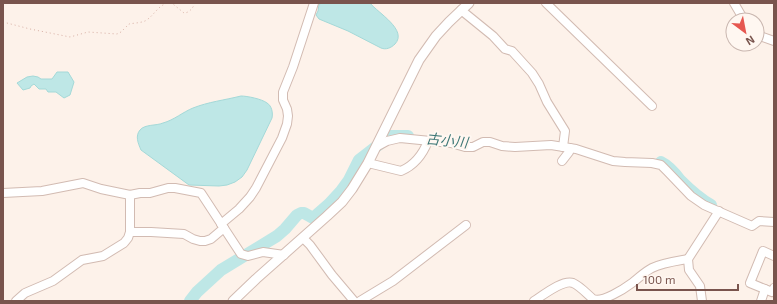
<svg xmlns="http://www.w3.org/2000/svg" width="777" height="304" viewBox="0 0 777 304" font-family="'Exo 2','Noto Sans JP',sans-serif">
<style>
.water{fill:#bee7e6;stroke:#a4d9d8}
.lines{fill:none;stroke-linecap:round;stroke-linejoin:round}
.river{stroke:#bee7e6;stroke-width:12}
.minor-casing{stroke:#d2bbb2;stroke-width:10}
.tertiary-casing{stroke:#d2bbb2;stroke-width:11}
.path{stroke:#d8afa4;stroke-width:1;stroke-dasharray:1 3;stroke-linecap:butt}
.minor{stroke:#fff;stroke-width:8}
.tertiary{stroke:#fff;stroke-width:9}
.labels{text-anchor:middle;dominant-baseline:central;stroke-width:4;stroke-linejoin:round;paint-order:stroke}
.water-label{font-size:14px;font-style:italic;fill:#3c7675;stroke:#fff7f1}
</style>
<rect width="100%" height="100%" fill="#fdf2ea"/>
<g class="water">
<path d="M323 3H370C378 13 408 30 395 44 391 48 386 50 381 48L348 31 319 19 316 15 318 11 319 4Z"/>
<path d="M57 72H68L74 82 70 95 64 98 56 92H48L46 89H39L34 84 31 86 30 88 23 90 17 83 27 77 33 76 38 77 41 79H52Z"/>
<path d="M241 96C247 96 262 99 267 103 272 106 273 113 272 118L247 170 242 177 235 182 227 185 219 186 189 185 141 150C138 143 135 136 140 130 145 124 156 126 163 123 174 120 183 112 193 108 208 102 225 100 241 96Z"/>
</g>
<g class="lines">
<g class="river">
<path d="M661 162C669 166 675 173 680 180 689 189 700 199 711 205"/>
<path d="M190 301 197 292 221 270 277 236 285 229 297 215 301 213H304L313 218 329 204 341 191 349 180 359 160 390 136H408"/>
</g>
<g class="minor-casing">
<g id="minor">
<path d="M546 3 652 106"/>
<path d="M734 3 744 20"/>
<path d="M461 10 493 36 505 49 512 51 532 73 539 84 547 102 565 131 563 147"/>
<path d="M757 33 760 36 774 41"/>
<path d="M376 147 387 141 400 138 451 143 465 147H473L483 142H490L502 146 515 147 551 145 576 149 613 161 625 162 652 163 661 165 667 171 691 196 704 205 752 226 759 221 774 222"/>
<path d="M562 161 569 152 570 148"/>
<path d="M368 163 401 171C415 165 423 154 428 141"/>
<path d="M3 193 42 191 83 183 101 189 130 195 140 193H150L168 188H175L201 193 241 254 248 256 263 252 284 255"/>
<path d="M221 224 239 209 250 197 256 188 282 138 287 124 288 116 287 109 283 100V92L293 67 314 3"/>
<path d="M130 232H151L184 234 193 239 200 241H205L211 239 224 228"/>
<path d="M303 238 310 245 332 275 354 301"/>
<path d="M774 256 763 251 750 283 772 292 774 288"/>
<path d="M16 301 25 293 53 281 82 260 103 256 124 243 128 238 130 232V195"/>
<path d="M360 301 393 281 466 225"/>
<path d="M534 301C542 296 563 279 573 283 580 286 587 294 593 299 602 303 624 289 632 283 639 278 644 272 652 268 662 263 677 261 688 259"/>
<path d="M702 301 700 286 689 270 688 259 719 211"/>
<path d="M761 301 765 289"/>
</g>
</g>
<g class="tertiary-casing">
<path id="tertiary" d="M233 301 256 279 327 216 342 202 352 189 368 163 419 60 436 36 449 22 469 3"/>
</g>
<g class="path">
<path d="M170 3 173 4 184 13C189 13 193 8 195 3"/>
<path d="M3 22 30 29 70 37 88 32 117 34 121 32 129 24C134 23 140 23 145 21 154 16 158 5 168 3"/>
</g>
<use href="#minor" class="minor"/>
<use href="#tertiary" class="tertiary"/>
</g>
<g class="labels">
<g class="water-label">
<text transform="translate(447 140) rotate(6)">古小川</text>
</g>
</g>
<rect width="777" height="304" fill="none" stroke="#79544d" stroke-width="8"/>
<g transform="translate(745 32) rotate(148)"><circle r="19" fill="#fff7f1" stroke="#c9b6af"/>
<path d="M0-3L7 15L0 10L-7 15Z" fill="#e65750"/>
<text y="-6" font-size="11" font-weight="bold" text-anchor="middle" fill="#79544d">N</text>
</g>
<path d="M637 284v6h101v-6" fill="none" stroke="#79544d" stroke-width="2"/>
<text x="643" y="284" font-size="12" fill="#79544d" stroke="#fff7f1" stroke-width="3" paint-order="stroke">100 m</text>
</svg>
